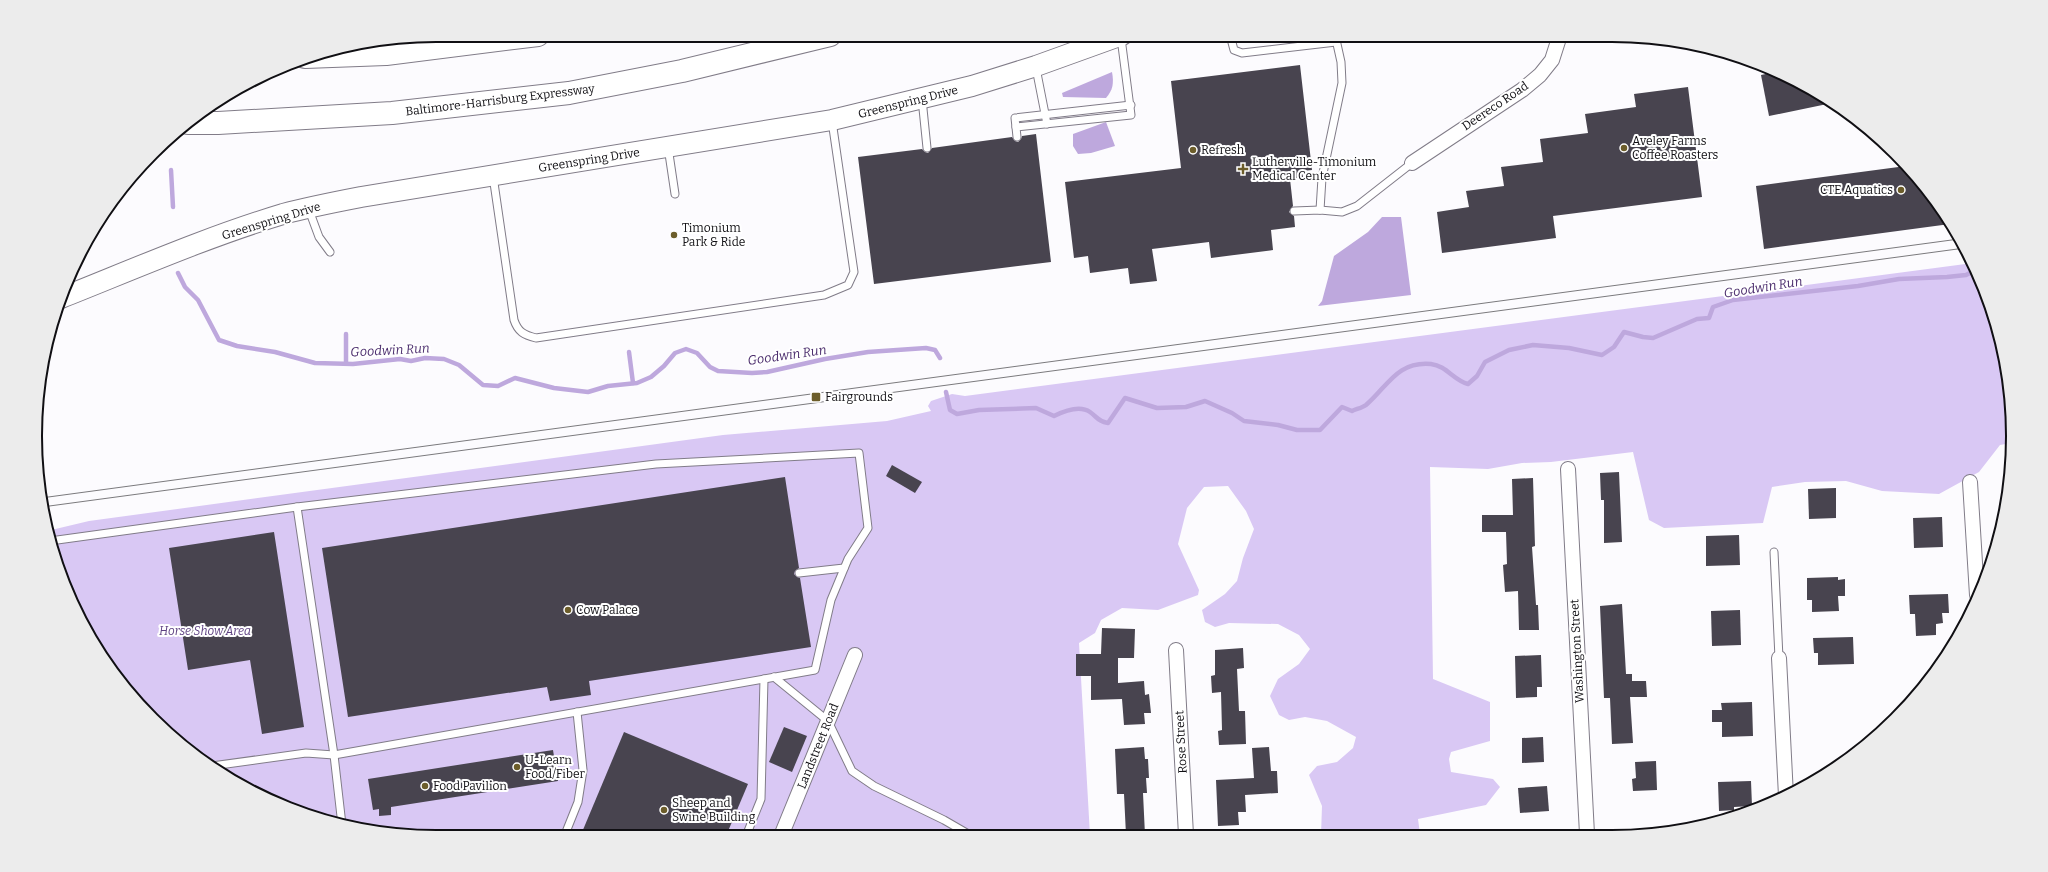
<svg xmlns="http://www.w3.org/2000/svg" width="2048" height="872" viewBox="0 0 2048 872" font-family="Bitter,serif">
<style>
.green{fill:#d9c8f4}
.water{fill:#bea8dd}
.lines{fill:none;stroke-linecap:round;stroke-linejoin:round}
.stream{stroke:#bea8dd;stroke-width:4.5}
.building{fill:#48444f}
.service-casing{stroke:#817c88;stroke-width:9}
.minor-casing{stroke:#817c88;stroke-width:16}
.secondary-casing{stroke:#817c88;stroke-width:22}
.motorway-casing{stroke:#817c88;stroke-width:24}
.service{stroke:#fff;stroke-width:7}
.minor{stroke:#fff;stroke-width:14}
.secondary{stroke:#fff;stroke-width:20}
.motorway{stroke:#fff;stroke-width:22}
.tram{stroke:#7b7a7d;stroke-width:1}
.poi-dot{fill:#6c5d2a;stroke:#fff;stroke-width:1.5}
.labels{text-anchor:middle;dominant-baseline:central;stroke-width:4;stroke-linejoin:round;paint-order:stroke}
.street-label{font-size:12px;fill:#100f13;stroke:#fff}
.poi-label{font-size:12px;fill:#100f13;stroke:#fff;text-anchor:start}
.park-label{font-size:12px;font-style:italic;fill:#5c3f80;stroke:#fff}
.water-label{font-size:13px;font-style:italic;fill:#4b2d6d;stroke:#fff}
.rim{fill:none;stroke:#100f13;stroke-width:2}
</style>
<rect width="100%" height="100%" fill="#fcfbfe"/>
<path class="green" d="M1973 263 1999 332 2012 410 2011 443 2000 445 1979 472 1939 494 1882 491 1846 481 1805 482 1772 487 1763 523 1664 528 1649 520 1633 452 1551 462 1522 463 1488 469 1430 467 1433 679 1490 702V741L1451 752 1449 759 1451 772 1493 779 1500 787 1486 805 1418 819 1420 834 1321 835 1322 806 1309 775 1317 766 1337 762 1353 748 1356 737 1327 721 1305 717 1289 720 1279 715 1270 696 1278 679 1299 664 1310 649 1299 635 1278 624 1229 623 1215 627 1205 622 1202 610 1225 594 1237 581 1243 558 1254 529 1246 511 1228 486 1204 487 1187 508 1178 544 1199 590 1198 595 1158 610 1122 608 1101 620 1095 633 1079 643 1090 835 436 837 358 829 307 816 236 783 172 738 134 700 89 637 56 565 47 531 89 521 723 435 887 421 931 411 928 406 931 401 952 394 965 396Z"/>
<g class="water">
<path d="M1112 72C1114 83 1113 90 1106 98L1063 97 1062 93Z"/>
<path d="M1106 122 1115 146 1091 153 1078 154 1073 146V134Z"/>
<path d="M1382 217H1401L1411 295 1318 306 1322 301 1334 256 1368 232Z"/>
</g>
<g class="lines">
<g class="stream">
<path d="M171 170 173 207"/>
<path d="M178 273 185 287 198 300 219 340 237 346 275 352 315 363 353 364 400 359 411 361 425 358 444 359 459 365 483 385 498 386 515 378 554 388 588 392 608 386 637 383 651 377 664 366 675 353 686 349 697 353 710 367 718 371 752 373 767 372 825 359 868 352 926 348 935 350 940 358"/>
<path d="M629 352 633 383"/>
<path d="M346 363V334"/>
<path d="M946 392 950 410 957 414 979 410 1036 408 1054 416C1064 411 1080 405 1090 412 1097 417 1099 422 1108 423L1125 398 1157 408 1186 407 1205 401 1232 413 1244 421 1278 425 1297 430H1320L1342 407 1352 411C1356 409 1362 408 1366 405 1388 386 1397 361 1431 364 1447 366 1453 380 1468 384L1477 376 1485 362 1509 350 1533 345 1569 348 1602 355 1614 347 1624 332 1643 337 1653 338 1697 319 1709 318 1713 307 1733 300 1858 286 1899 279 1947 277 1966 275 1976 270"/>
</g>
</g>
<g class="building">
<path d="M1300 65 1312 170 1302 171 1303 177 1290 179 1293 206 1289 212 1294 216 1295 227 1271 230 1273 250 1211 258 1209 242 1152 249 1157 281 1130 284 1128 268 1090 273 1088 256 1074 258 1065 182 1181 168 1171 81Z"/>
<path d="M1775 72 1813 89 1832 103 1769 116 1761 75Z"/>
<path d="M1688 87 1702 197 1553 216 1556 238 1442 253 1437 212 1469 207 1466 191 1504 186 1501 167 1543 162 1540 139 1588 133 1585 114 1636 107 1634 94Z"/>
<path d="M1036 134 1051 262 874 284 858 157 922 149 925 152 928 153 932 148 1012 137 1015 141 1018 142 1021 139 1022 136Z"/>
<path d="M1906 166 1930 192 1950 224 1764 249 1756 186Z"/>
<path d="M892 465 922 482 915 493 886 476Z"/>
<path d="M1619 472 1622 542 1604 543V500H1601L1600 473Z"/>
<path d="M785 477 799 568 795 571 794 574 797 577 800 578 811 647 589 681 591 695 550 701 547 687 348 717 322 548Z"/>
<path d="M1533 478 1535 546 1532 547 1536 605H1538L1539 630H1519L1518 591 1505 592 1503 565 1507 564 1506 532H1482V515H1513L1512 479Z"/>
<path d="M1836 488V518L1809 519 1808 489Z"/>
<path d="M1942 517 1943 547 1914 548 1913 518Z"/>
<path d="M274 532 304 727 262 734 250 660 188 670 169 548Z"/>
<path d="M1739 535 1740 565 1706 566V536Z"/>
<path d="M1838 577V580L1845 579V596H1838L1839 611 1812 612V600H1807V578Z"/>
<path d="M1948 594 1949 613H1942L1943 623 1936 624V635L1916 636 1915 614H1910L1909 595Z"/>
<path d="M1622 604 1626 674H1632V681H1646L1647 697H1630L1633 743 1612 744 1610 698H1604L1600 606Z"/>
<path d="M1740 610 1741 645 1712 646 1711 611Z"/>
<path d="M1102 628 1135 629 1134 658H1118V683L1144 681 1145 695 1149 694 1151 713H1144L1145 724 1124 725 1122 699 1091 700V676H1076V654H1101Z"/>
<path d="M1853 637 1854 664 1818 665V653H1814L1813 638Z"/>
<path d="M1243 648 1244 668 1237 669 1239 711H1245L1246 744 1219 745 1218 731 1222 730 1221 692 1212 693 1211 676 1215 675V650Z"/>
<path d="M1541 655 1542 687H1537V697L1516 698 1515 656Z"/>
<path d="M1752 702 1753 736 1722 737V722H1712V710H1722L1721 703Z"/>
<path d="M784 727 807 736 792 772 769 762Z"/>
<path d="M624 732 748 784 726 836 580 837Z"/>
<path d="M1543 737 1544 762 1522 763V738Z"/>
<path d="M1144 747 1145 759H1148L1149 778H1146L1147 793H1143L1145 835H1126L1124 794H1117L1115 749Z"/>
<path d="M1269 747 1271 771H1277L1278 793 1245 795 1246 812H1238L1239 825 1218 826 1216 780 1254 778 1252 748Z"/>
<path d="M553 750 558 781 391 807V815L379 816V809L373 810 368 779Z"/>
<path d="M1656 761 1657 790 1633 791 1632 779 1636 778 1635 762Z"/>
<path d="M1751 781 1752 806 1734 807V810L1719 811 1718 782Z"/>
<path d="M1547 786 1549 811 1520 813 1518 788Z"/>
</g>
<g class="lines">
<g class="service-casing">
<g id="service">
<path d="M1230 35 1234 50 1242 53 1336 42"/>
<path d="M1036 68 1047 124"/>
<path d="M922 99 927 148"/>
<path d="M1016 127 1131 115 1121 38"/>
<path d="M1017 137 1015 118 1131 105"/>
<path d="M668 147 675 194"/>
<path d="M493 176 514 320C518 332 524 335 536 338L824 295 848 285 854 272 832 121"/>
<path d="M309 210 319 237 330 252"/>
<path d="M1320 210 1322 178 1342 83 1341 62 1335 35"/>
<path d="M1294 211 1320 210 1342 212 1357 206 1412 163"/>
<path d="M297 507 334 755 342 825"/>
<path d="M50 541 297 507 656 464 859 453 868 528 848 559 831 600 815 670 334 755 306 753 212 766"/>
<path d="M1774 552 1779 658"/>
<path d="M799 573 844 568"/>
<path d="M774 677 828 721 852 771 874 786 944 820 970 835"/>
<path d="M746 836 761 799 764 679"/>
<path d="M564 837 578 802 583 770 577 712"/>
</g>
</g>
<g class="minor-casing">
<g id="minor">
<path d="M1412 163 1522 90 1540 75 1552 60 1560 35"/>
<path d="M1568 469 1587 834"/>
<path d="M1970 482 1977 595"/>
<path d="M1176 650 1186 835"/>
<path d="M1779 658 1786 796"/>
<path d="M781 836 855 655"/>
</g>
</g>
<g class="secondary-casing">
<path id="secondary" d="M61 298C134 269 207 237 283 214 309 207 335 202 361 197L832 120 972 86 1036 66 1122 35"/>
</g>
<g class="motorway-casing">
<g id="motorway">
<path d="M305 57 386 54 538 35"/>
<path d="M188 123H218L392 113 569 93 682 71 830 35"/>
</g>
</g>
<use href="#service" class="service"/>
<use href="#minor" class="minor"/>
<use href="#secondary" class="secondary"/>
<use href="#motorway" class="motorway"/>
<g class="tram">
<path d="M41 498 1959 239"/>
<path d="M42 507 1965 248"/>
</g>
</g>
<g class="poi-dot">
<circle cx="1624" cy="148" r="4"/>
<circle cx="1193" cy="150" r="4"/>
<path d="M1241 163h4v4h4v4h-4v4h-4v-4h-4v-4h4z"/>
<circle cx="1901" cy="190" r="4"/>
<circle cx="674" cy="235" r="4"/>
<rect x="811" y="392" width="10" height="10" rx="2"/>
<circle cx="568" cy="610" r="4"/>
<circle cx="517" cy="767" r="4"/>
<circle cx="425" cy="786" r="4"/>
<circle cx="664" cy="810" r="4"/>
</g>
<g class="labels">
<g class="street-label">
<text transform="translate(500 100) rotate(-7)">Baltimore-Harrisburg Expressway</text>
<text transform="translate(908 102) rotate(-14)">Greenspring Drive</text>
<text transform="translate(1495 106) rotate(-34)">Deereco Road</text>
<text transform="translate(589 160) rotate(-9)">Greenspring Drive</text>
<text transform="translate(271 221) rotate(-17)">Greenspring Drive</text>
<text transform="translate(1577 651) rotate(-93)">Washington Street</text>
<text transform="translate(1181 742) rotate(-93)">Rose Street</text>
<text transform="translate(818 746) rotate(-68)">Landstreet Road</text>
</g>
<g class="poi-label">
<text x="1632" y="141">Aveley Farms<tspan x="1632" dy="14">Coffee Roasters</tspan></text>
<text x="1201" y="150">Refresh</text>
<text x="1252" y="162">Lutherville-Timonium<tspan x="1252" dy="14">Medical Center</tspan></text>
<text x="1893" y="190" text-anchor="end">CTE Aquatics</text>
<text x="682" y="228">Timonium<tspan x="682" dy="14">Park &amp; Ride</tspan></text>
<text x="825" y="397">Fairgrounds</text>
<text x="576" y="610">Cow Palace</text>
<text x="525" y="760">U-Learn<tspan x="525" dy="14">Food/Fiber</tspan></text>
<text x="433" y="786">Food Pavilion</text>
<text x="672" y="803">Sheep and<tspan x="672" dy="14">Swine Building</tspan></text>
</g>
<g class="park-label">
<text x="205" y="631">Horse Show Area</text>
</g>
<g class="water-label">
<text transform="translate(1763 287) rotate(-9)">Goodwin Run</text>
<text transform="translate(390 350) rotate(-3)">Goodwin Run</text>
<text transform="translate(787 355) rotate(-8)">Goodwin Run</text>
</g>
</g>
<path d="M0 0H2048V872H0ZM436 42H1612A394 394 0 0 1 2006 436V436A394 394 0 0 1 1612 830H436A394 394 0 0 1 42 436V436A394 394 0 0 1 436 42Z" fill="#ececec" fill-rule="evenodd"/>
<path class="rim" d="M436 42H1612A394 394 0 0 1 2006 436V436A394 394 0 0 1 1612 830H436A394 394 0 0 1 42 436V436A394 394 0 0 1 436 42Z"/>
</svg>
